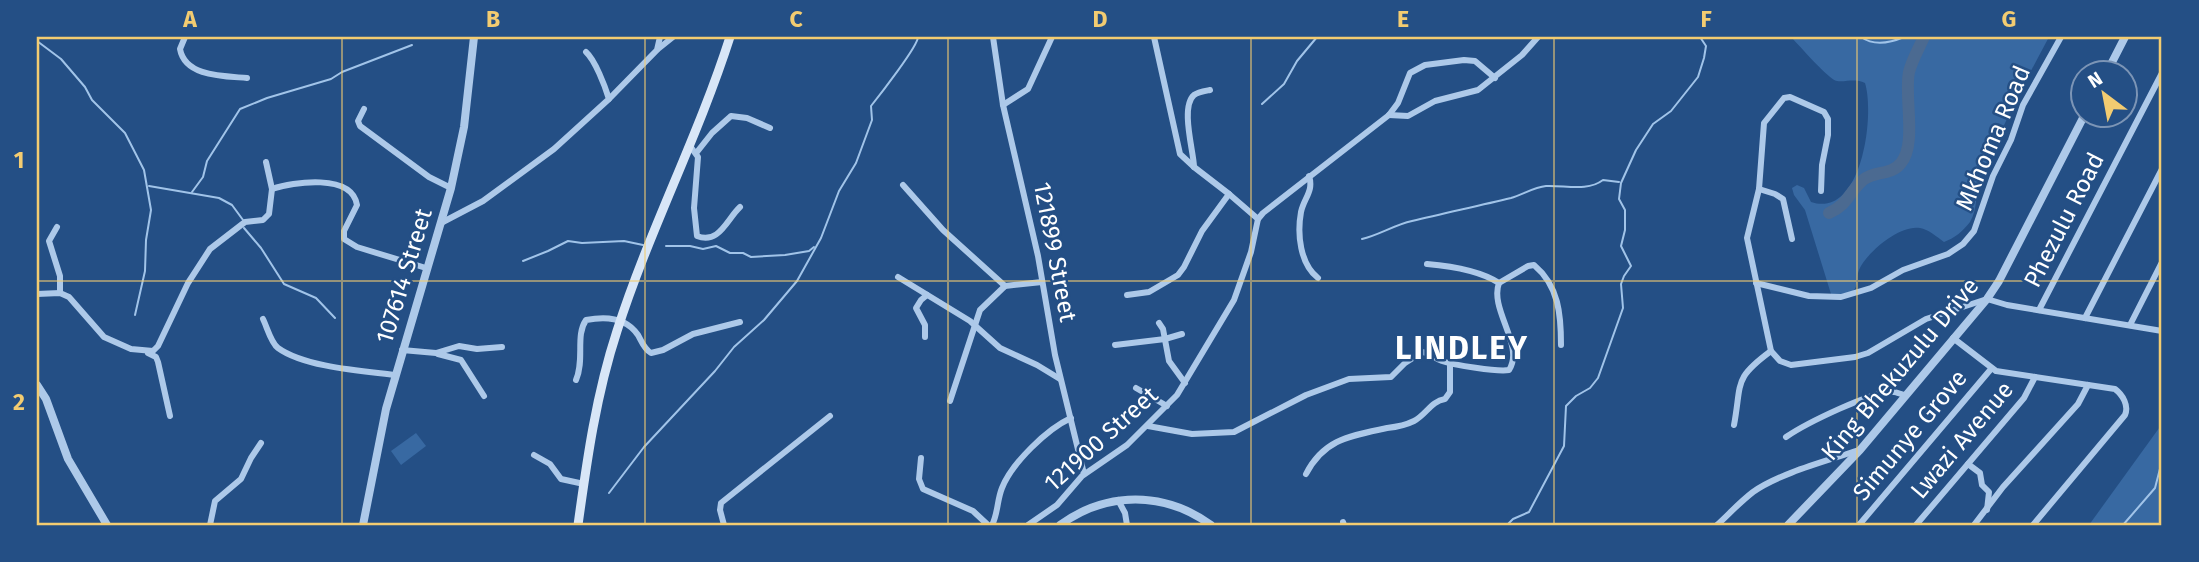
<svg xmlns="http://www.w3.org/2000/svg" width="2199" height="562" viewBox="0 0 2199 562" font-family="'Fira Sans',sans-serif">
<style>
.green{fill:#3869a2}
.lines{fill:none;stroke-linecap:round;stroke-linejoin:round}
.stream{stroke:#a1c4e9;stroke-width:2}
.river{stroke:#4b6a91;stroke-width:12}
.minor{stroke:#adc9e9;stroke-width:6}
.tertiary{stroke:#adc9e9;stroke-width:8}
.secondary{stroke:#d8e6f7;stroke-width:9}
.grid{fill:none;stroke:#f3cc71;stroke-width:2;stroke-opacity:0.55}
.labels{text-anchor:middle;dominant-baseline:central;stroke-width:5;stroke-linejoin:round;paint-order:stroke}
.street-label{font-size:24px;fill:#fff;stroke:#244f85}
.district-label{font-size:32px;font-weight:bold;letter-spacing:2px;fill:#fff;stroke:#244f85}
.neatline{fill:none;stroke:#f3cc71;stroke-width:2.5}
.grid-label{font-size:23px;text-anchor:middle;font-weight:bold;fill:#f3cc71}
</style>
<rect width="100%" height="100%" fill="#244f85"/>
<g class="green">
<path d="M1791 37H2049C2024 83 2000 131 1980 180 1975 193 1978 209 1970 222 1963 231 1955 238 1944 242 1937 237 1928 229 1920 228 1900 224 1866 253 1859 270 1856 277 1859 286 1853 291 1846 295 1838 294 1831 294L1805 210 1794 195 1792 188 1797 185 1804 188 1811 202C1862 219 1875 115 1865 83 1855 78 1847 82 1837 81 1829 80 1799 45 1791 37Z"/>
<path d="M2162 424V525H2089Z"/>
<path d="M416 433 426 446 401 465 391 451Z"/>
</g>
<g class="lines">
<g class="stream">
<path d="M1861 37C1874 46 1890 43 1904 37"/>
<path d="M37 41 61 59 85 87 92 100 125 133 144 170 151 210 146 240 145 271 135 315"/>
<path d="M1262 104 1284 84 1297 61 1317 37"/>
<path d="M149 186 219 198 232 205 243 220"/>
<path d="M192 192 203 177 207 161 240 109 267 98 331 79 342 72 412 45"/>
<path d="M244 228 261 248 284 284 316 298 335 318"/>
<path d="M1362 239C1379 235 1394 225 1412 221 1445 213 1478 206 1511 198 1522 195 1534 187 1546 186 1565 185 1587 192 1603 180L1619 182"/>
<path d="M666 246H690L703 249 716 246 730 253H743L751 257 785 255 809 251 814 247"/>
<path d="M523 261 548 251 568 241 582 243 624 241 643 245"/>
<path d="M609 493 644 447 715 371 734 347 764 320 797 281 821 238 839 191 856 163 872 120 871 106C879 96 918 46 918 37"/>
<path d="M1507 525 1513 519 1529 512 1564 446 1566 406 1576 396 1590 388 1598 378 1623 308 1621 284 1624 276 1631 266 1621 246 1625 230V210L1619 199 1621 183 1636 150 1653 124 1671 111 1698 77 1704 58 1706 46 1700 37"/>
<path d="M2123 525 2155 488 2162 461"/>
</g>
<path class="river" d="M1829 213C1848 205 1849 192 1863 180 1875 170 1891 176 1901 163 1917 144 1904 96 1909 72 1912 60 1919 48 1924 37"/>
<g class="minor">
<path d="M185 37 180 49C185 77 224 76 247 78"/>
<path d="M993 37 1003 105 1038 256 1055 355 1084 474"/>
<path d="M1154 37 1180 154 1194 167 1229 194 1258 219"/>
<path d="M658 49 673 37"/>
<path d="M609 99 657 50 660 37"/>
<path d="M1003 105 1028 89 1052 37"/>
<path d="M364 109 358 121 360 126 429 177 451 188"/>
<path d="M1389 115 1408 116 1435 101 1478 90 1522 55 1538 37"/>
<path d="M690 146 698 157 694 208 697 236C719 245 727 219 740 207"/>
<path d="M697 152 712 133 731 116 747 118 770 128"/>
<path d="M1194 167C1194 153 1180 107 1194 95 1198 92 1205 91 1210 90"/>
<path d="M1309 176C1314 191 1304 198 1301 212 1297 234 1300 264 1318 278"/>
<path d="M903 185 943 230 1005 286"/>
<path d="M272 189C293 182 352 173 357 205L344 231V239L357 247 426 268"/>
<path d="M1759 189 1775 194 1783 199 1792 239"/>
<path d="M1821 191 1822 165 1828 135V119L1824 112 1790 97 1784 98 1764 123 1759 189 1747 238 1771 351 1780 361 1791 365 1855 357 1868 353 1926 319 1987 299 2007 305 2162 331"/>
<path d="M441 223 483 201 554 149 609 99C605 86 595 60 586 52"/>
<path d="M57 227 49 241 60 276V293"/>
<path d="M898 277 970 321 1000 348 1037 365 1060 379"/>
<path d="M1499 283 1528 266 1534 265C1559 286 1561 315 1561 345"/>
<path d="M1756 283 1809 296 1841 297 1871 288 1903 270 1948 254 1963 244 1974 231 1993 176 2011 140 2023 105 2061 37"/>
<path d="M37 294 60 293 69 297 104 337 131 349 153 351 158 346 188 283 210 249 245 222 263 220 269 214 272 189 266 162"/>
<path d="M1127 295 1149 292 1178 275 1184 267 1202 231 1229 194"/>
<path d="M2039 310 2162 73"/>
<path d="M2085 318 2162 169"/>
<path d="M263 319C267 327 271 343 278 348 304 367 363 371 395 375"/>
<path d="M1159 323 1163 329 1169 361 1185 383"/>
<path d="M2130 325 2162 262"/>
<path d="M925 337V325L916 308 921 300 927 295"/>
<path d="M1953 338 1996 371 2115 389C2123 395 2129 406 2125 415L2033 525"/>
<path d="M1115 345 1165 339 1182 334"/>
<path d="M402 350 436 353 459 346 477 349 502 347"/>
<path d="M148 353 156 357 158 362 170 416"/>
<path d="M438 354 461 360 484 396"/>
<path d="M576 380C585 359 575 336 586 320 606 316 626 317 638 335 642 342 644 349 651 353L663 350 693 334 740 322"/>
<path d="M1136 388 1167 406"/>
<path d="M950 401 980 310 1005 286 1042 282"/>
<path d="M1734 425C1742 382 1733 379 1771 351"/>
<path d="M1148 426 1192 434 1234 432 1306 395 1349 379 1391 377 1405 363 1422 352C1431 353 1434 358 1442 361 1454 365 1497 372 1509 370 1525 346 1489 309 1499 283 1479 270 1450 266 1427 264"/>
<path d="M1786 437C1805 424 1873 390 1894 392 1896 392 1903 395 1905 395"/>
<path d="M534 455 550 464 561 479 584 484"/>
<path d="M921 458 919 479 923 489 973 511 988 525"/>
<path d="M1968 464 1980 473 1982 485 1989 492 1987 510"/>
<path d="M1306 474C1324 439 1350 436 1387 428 1396 427 1406 425 1414 421 1426 415 1431 401 1445 399L1450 392V362"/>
<path d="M1118 500 1125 513 1127 525"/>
<path d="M1343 522 1344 525"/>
<path d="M210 525 215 501 241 479 251 458 261 443"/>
<path d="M724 525 720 510 721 503 830 416"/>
<path d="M992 525C998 514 997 500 1002 488 1012 463 1047 429 1071 418"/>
<path d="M1028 525 1057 505 1082 476 1127 445 1177 395 1234 300 1251 252 1258 219 1263 213 1389 115 1398 103 1410 73 1425 65 1464 60 1475 61 1495 78"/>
<path d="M1717 525C1729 514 1740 502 1753 492 1780 473 1827 461 1859 450"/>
<path d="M1859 525 1991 369"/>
<path d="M1916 525 2024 398 2035 377"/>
<path d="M1974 525 2003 487 2078 404 2088 385"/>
</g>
<g class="tertiary">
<path d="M2106 74 2125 37"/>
<path d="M37 385 46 399 68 459 107 525"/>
<path d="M363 525 386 409 451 188 464 127 474 37"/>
<path d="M1060 525C1107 491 1164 491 1211 525"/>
<path d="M1788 525 1860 450 1987 299 1999 281 2084 116"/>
</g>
<path class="secondary" d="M578 525C587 460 596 395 617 331 649 231 698 137 730 37"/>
</g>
<path class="grid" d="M342 37V525M645 37V525M948 37V525M1251 37V525M1554 37V525M1857 37V525M37 281H2162"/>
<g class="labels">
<g class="street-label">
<text transform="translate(1993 138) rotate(-67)">Mkhoma Road</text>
<text transform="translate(2064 220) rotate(-63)">Phezulu Road</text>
<text transform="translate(1055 252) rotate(79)">121899 Street</text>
<text transform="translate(404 276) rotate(-73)">107614 Street</text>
<text transform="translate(1900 369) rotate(-50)">King Bhekuzulu Drive</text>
<text transform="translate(1910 435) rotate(-50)">Simunye Grove</text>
<text transform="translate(1101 439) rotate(-42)">121900 Street</text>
<text transform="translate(1962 440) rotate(-50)">Lwazi Avenue</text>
</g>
<g class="district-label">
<text x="1462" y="348">LINDLEY</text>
</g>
</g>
<rect width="2199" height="562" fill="none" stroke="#244f85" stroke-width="77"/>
<g transform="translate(2104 94) rotate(328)"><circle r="33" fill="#244f85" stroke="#7c95b6" stroke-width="2"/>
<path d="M0-5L12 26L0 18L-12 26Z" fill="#f3cc71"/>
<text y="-10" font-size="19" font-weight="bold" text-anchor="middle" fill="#ffffff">N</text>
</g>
<rect x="38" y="38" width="2122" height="486" class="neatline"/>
<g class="grid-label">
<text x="190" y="27">A</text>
<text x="493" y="27">B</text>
<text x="796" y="27">C</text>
<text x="1100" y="27">D</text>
<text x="1403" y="27">E</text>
<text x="1706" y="27">F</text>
<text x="2009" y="27">G</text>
<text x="19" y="168">1</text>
<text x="19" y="410">2</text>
</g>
</svg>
